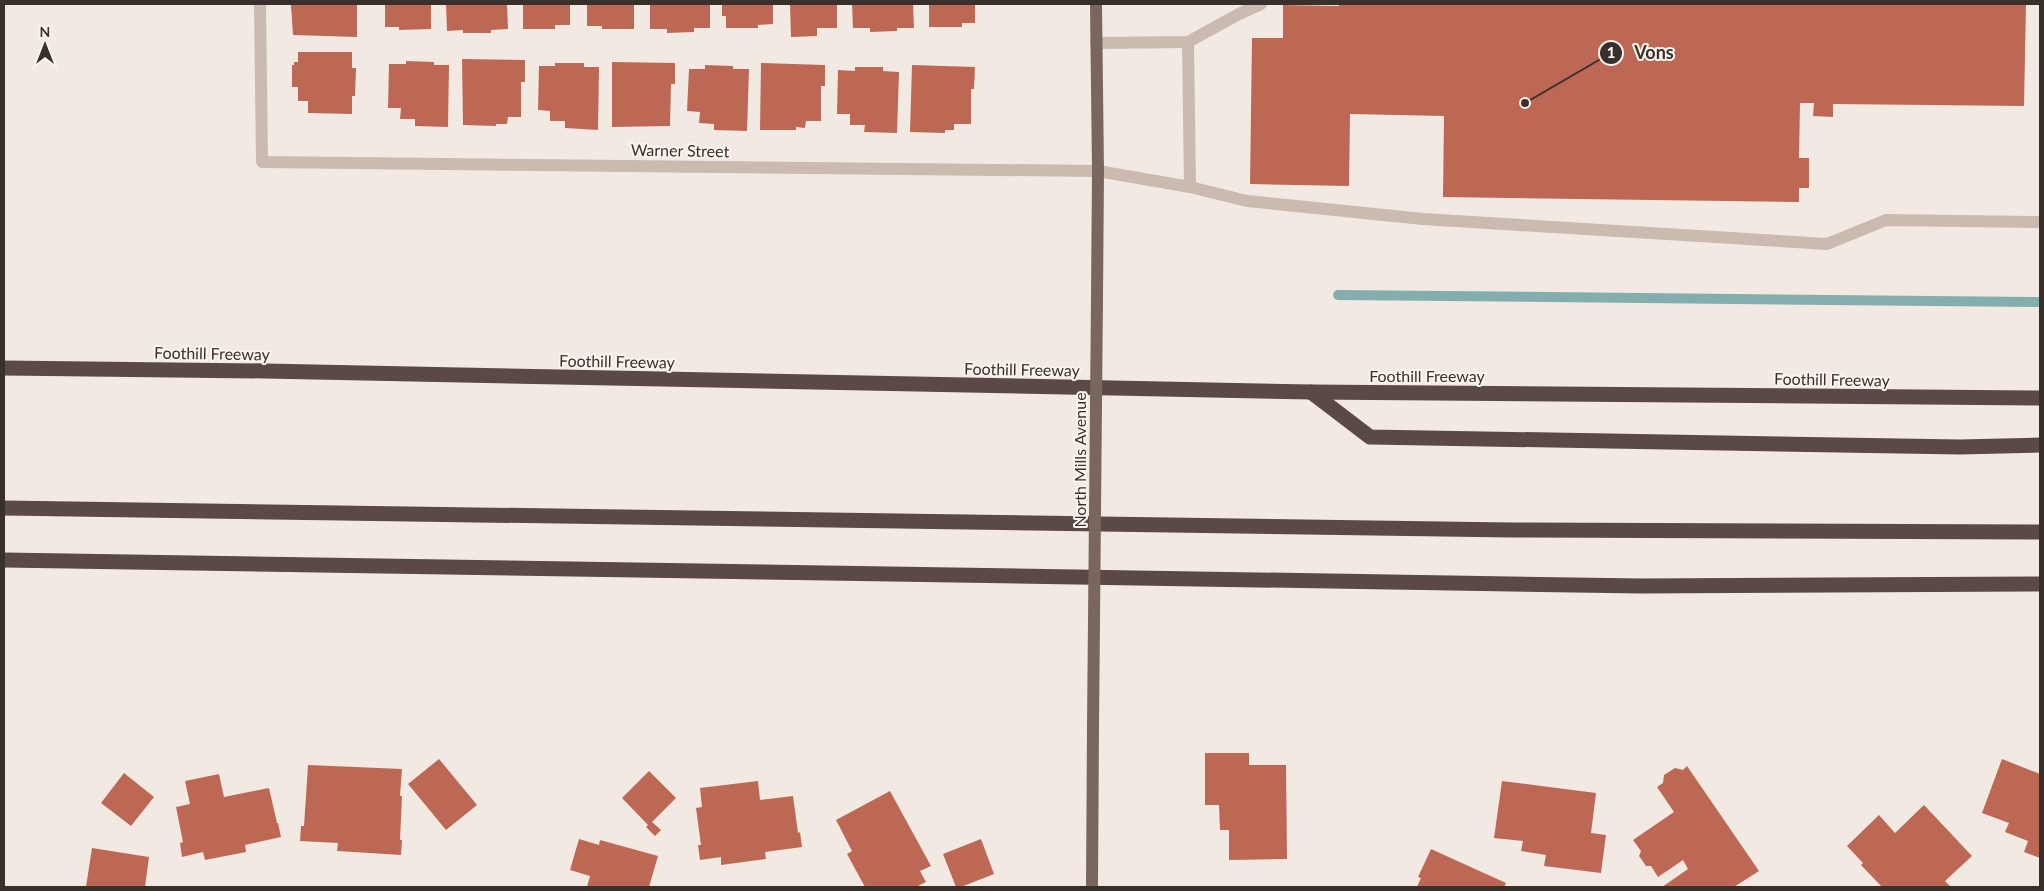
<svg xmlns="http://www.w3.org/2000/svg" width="2044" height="891" viewBox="0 0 2044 891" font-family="Lato,sans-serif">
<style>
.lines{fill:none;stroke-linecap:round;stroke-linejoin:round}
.stream{stroke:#83aead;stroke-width:10}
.building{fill:#bd6855}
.minor{stroke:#cabaaf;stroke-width:12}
.major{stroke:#7a665f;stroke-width:12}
.highway{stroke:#5a4944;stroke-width:15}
.major-bridge{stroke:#7a665f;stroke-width:12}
.labels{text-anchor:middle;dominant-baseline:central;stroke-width:4;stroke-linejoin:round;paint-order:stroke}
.street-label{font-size:16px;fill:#39302c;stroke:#faf4ef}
.leader{fill:none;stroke:#39302c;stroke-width:2}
.callout-dot{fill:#39302c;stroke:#faf4ef;stroke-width:2}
.mark-label{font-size:15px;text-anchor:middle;font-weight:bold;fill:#fff}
.callout-label{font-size:18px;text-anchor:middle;font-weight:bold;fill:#39302c;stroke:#faf4ef;stroke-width:4;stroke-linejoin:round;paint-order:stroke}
</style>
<rect width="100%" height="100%" fill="#f2eae2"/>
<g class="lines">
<path class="stream" d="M1338 295 2040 302"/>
</g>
<g class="building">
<path d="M294 4H357V37L293 35 291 5Z"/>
<path d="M385 4H431V29L399 30V27H385Z"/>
<path d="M446 4H507L508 29 491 30V33H463V30L447 31Z"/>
<path d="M523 4H570V25H555V29H523Z"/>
<path d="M587 4H634V29H602V26H587Z"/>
<path d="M650 4H710V28H694V32L667 33V29H650Z"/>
<path d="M722 4H773V24L758 25V28H726V16H722Z"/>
<path d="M790 4H837V28H817V36L791 37Z"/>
<path d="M852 4H913L914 28H897V31L870 32V28H853Z"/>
<path d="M929 4H975V23H962V27H929Z"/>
<path d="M1339 4H2026L2024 106 1833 104V117L1813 116 1814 103H1800L1799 158H1809V188H1799V202L1443 197 1444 116 1350 114 1349 186 1250 184 1252 38H1283V5L1339 6Z"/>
<path d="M298 52H352V68H356L355 96H352V114L308 113V101H298V87H292V65H294V62H298Z"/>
<path d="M462 59 525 60V82H521V117H508L507 124H496V126L463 125Z"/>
<path d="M406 61 434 62V65H449L448 127 415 126V119H400L401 108H388L389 64H406Z"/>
<path d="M612 62 675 63V84H671L670 126 612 127Z"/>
<path d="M555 63H584V67H599L598 130 565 128V121H550V111L538 110 539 66H555Z"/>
<path d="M761 63 825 65V86H821V121H806L805 128 796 127V130H760Z"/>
<path d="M705 65 733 66V69H749L747 131 714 130V124L699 123 700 112 687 111 689 69H705Z"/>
<path d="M912 65 975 67 974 89H971V124H954V130H945V133L910 132Z"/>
<path d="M855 67H883V71L899 72 897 133 864 132 865 125H850V114H837L838 70 855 71Z"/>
<path d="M1205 753H1249V765H1286L1287 859 1229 860V830H1220L1219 805H1205Z"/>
<path d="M439 759 477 805 446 830 408 784Z"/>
<path d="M2002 759 2040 774V858L2024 852 2028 841 2005 832 2009 823 1982 813Z"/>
<path d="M308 765 402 769 400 796H402L400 840H402L401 855 337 851 338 843 300 841 301 826H304Z"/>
<path d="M1687 766 1759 871 1734 887H1662L1688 869 1683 860 1658 877 1651 866H1646L1639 856 1641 851 1633 840 1674 812 1657 787 1663 783 1664 775 1675 768 1683 770Z"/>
<path d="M649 771 676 798 652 822 661 830 655 836 646 827 648 825 622 798Z"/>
<path d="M124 773 154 797 131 826 101 803Z"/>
<path d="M219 774 224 797 269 788 277 823H278L281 837 245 845 246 852 205 860 203 852 182 857 180 843 183 842 176 807 190 804 185 781Z"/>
<path d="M758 781 760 800 793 796 798 833 800 832 802 847 765 852 766 859 721 865V857L700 860 698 845H701L696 808 702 807 700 788Z"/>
<path d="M1502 781 1596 793 1591 833 1606 835 1601 873 1544 866 1546 855 1521 851 1523 841 1494 838Z"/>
<path d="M890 791 931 866 920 871 926 882 916 887H865L847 854 852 851 836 820Z"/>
<path d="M1924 805 1972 856 1945 881 1951 887H1882L1861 865 1863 863 1847 846 1879 815 1895 833Z"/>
<path d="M579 839 599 845 600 840 658 856 649 887H587L590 876 570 870Z"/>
<path d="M981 839 994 874 961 887H956L943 854Z"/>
<path d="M92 848 149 857 145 887H86Z"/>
<path d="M1431 849 1506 883 1504 887H1417L1421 878 1418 877Z"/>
</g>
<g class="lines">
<g class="minor">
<path d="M260 4 262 162 1098 171 1190 187 1247 201 1423 219 1827 244 1886 220 2040 222"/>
<path d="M1188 42 1190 187"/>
<path d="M1096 43 1188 42 1239 14 1261 4"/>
</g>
<g class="major">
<path d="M1096 4 1098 171 1097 298"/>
<path d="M1092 887 1093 727"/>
</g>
<g class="highway">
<path d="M4 368 265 371 1311 392 2040 398"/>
<path d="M1311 392 1370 437 1960 447 2040 445"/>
<path d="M4 508 1511 530 2040 532"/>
<path d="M4 560 1641 586 2040 584"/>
</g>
<path class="major-bridge" d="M1093 727 1097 298"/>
</g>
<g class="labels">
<g class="street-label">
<text transform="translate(680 150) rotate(1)">Warner Street</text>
<text transform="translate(212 353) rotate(1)">Foothill Freeway</text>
<text transform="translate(617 361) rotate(1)">Foothill Freeway</text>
<text transform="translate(1022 369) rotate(1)">Foothill Freeway</text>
<text x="1427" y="375">Foothill Freeway</text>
<text transform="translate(1832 379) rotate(1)">Foothill Freeway</text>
<text transform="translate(1079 460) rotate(-90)">North Mills Avenue</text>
</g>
</g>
<path class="leader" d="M1525 103L1611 53"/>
<g class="callout-dot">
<circle cx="1525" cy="103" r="5"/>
<circle cx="1611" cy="53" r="12"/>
</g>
<g class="mark-label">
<text x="1611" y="58">1</text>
</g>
<g class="callout-label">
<text x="1654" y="59">Vons</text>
</g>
<rect width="2044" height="891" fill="none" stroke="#39302c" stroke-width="10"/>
<g transform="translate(45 45)" stroke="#faf4ef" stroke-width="4" paint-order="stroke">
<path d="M0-4L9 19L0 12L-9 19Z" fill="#39302c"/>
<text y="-8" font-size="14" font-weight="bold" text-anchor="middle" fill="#39302c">N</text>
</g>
</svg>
